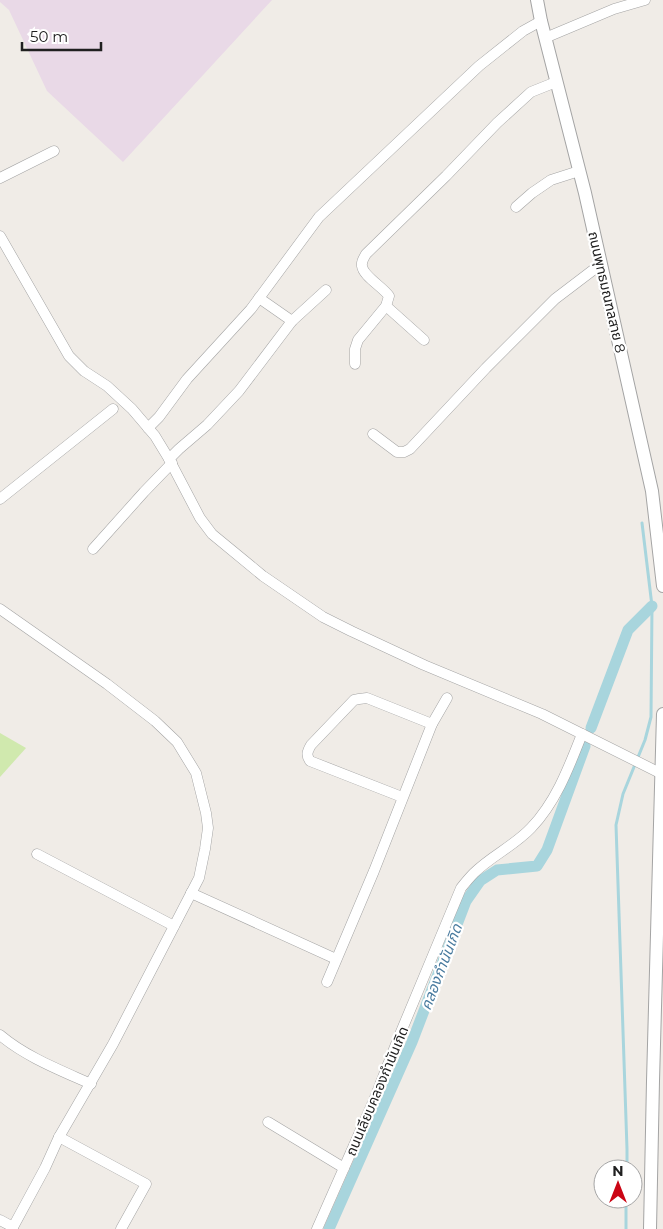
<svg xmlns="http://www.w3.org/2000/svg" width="663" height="1229" viewBox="0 0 663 1229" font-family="Montserrat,'Noto Sans Thai',sans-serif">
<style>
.industrial{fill:#e9d9e7}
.grass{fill:#d0e9ae}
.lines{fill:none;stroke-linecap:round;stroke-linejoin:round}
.stream{stroke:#a8d5dd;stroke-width:3}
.canal{stroke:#a8d5dd;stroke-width:11}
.minor-casing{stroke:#a4a4a4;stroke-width:11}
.tertiary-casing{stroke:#a4a4a4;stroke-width:14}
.minor{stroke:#fff;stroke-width:10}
.tertiary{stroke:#fff;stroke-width:12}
.labels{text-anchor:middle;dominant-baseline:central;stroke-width:4.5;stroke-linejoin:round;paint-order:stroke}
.street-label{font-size:14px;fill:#202020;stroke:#fff}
.water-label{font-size:15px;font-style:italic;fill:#487a9e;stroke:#fff}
</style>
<rect width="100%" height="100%" fill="#f0ece7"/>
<path class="industrial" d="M0 0H272L123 162 47 91 9 10 0 2Z"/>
<path class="grass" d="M0 733 26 748 0 777Z"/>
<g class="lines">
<g class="stream">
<path d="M627 1169V1149L616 825 623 794 645 740 651 717 652 606 642 523"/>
<path d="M626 1229V1199"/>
</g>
<g class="canal">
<path d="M591 728 628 630 652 606"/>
<path d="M329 1229 412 1042 466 901 480 881 497 870 537 866 547 850 585 746"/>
</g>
<g class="minor-casing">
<g id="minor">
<path d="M545 38 614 9 645 0"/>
<path d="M0 178 54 151"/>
<path d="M516 207 532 193 551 180 579 171"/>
<path d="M0 236 69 356 84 371 107 386 132 409 155 436 169 459 200 518 212 534 263 576 323 617 351 631 424 665 542 714 662 774"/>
<path d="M259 298 292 321"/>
<path d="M386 306 424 340"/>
<path d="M355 364V349L358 340 386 306 389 296C383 287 363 276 362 266 361 261 364 258 366 254L446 176 497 123 531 92 556 82"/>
<path d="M148 428 159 417 187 379 251 309 319 217 479 66 523 31 541 21"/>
<path d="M373 434 397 452H404L410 449 486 368 555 299 601 264"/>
<path d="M169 459 179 449 207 425 239 391 292 321 326 290"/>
<path d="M0 499 113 409"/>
<path d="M93 549 144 492 172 463"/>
<path d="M0 609 107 684 155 721 177 742 196 773 206 813 208 828 205 849 199 878 113 1044 59 1137 45 1168 12 1229"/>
<path d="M402 797 310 761C306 755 307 752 311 745L354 700 359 699 367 698 432 724"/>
<path d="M37 854 174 926"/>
<path d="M191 893 336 959"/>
<path d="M327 982 374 871 432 724 447 698"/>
<path d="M0 1035C26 1057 60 1070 91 1084"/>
<path d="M268 1122 344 1168"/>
<path d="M59 1137 146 1184 121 1229"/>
<path d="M0 1220 13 1227"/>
<path d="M317 1229 374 1100 398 1039 461 888C465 883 469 878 474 873 491 856 514 846 531 828 556 802 569 767 582 734"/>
</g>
</g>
<g class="tertiary-casing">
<g id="tertiary">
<path d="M537 0 541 21 585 193 652 491 663 586"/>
<path d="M650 1229 653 1081 663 714"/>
</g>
</g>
<use href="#minor" class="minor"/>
<use href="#tertiary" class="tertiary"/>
</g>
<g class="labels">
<g class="street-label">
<text transform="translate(607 292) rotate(77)">ถนนพุทธมณฑลสาย 8</text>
<text transform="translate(377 1091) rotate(-67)">ถนนเลียบคลองกำนันเกิด</text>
</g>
<g class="water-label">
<text transform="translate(441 967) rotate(-69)">คลองกำนันเกิด</text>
</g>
</g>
<g transform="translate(618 1184)"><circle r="24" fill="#ffffff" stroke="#a6a6a6"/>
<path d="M0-4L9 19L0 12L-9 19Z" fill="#cb0514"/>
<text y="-8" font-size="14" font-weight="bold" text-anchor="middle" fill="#202020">N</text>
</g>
<path d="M22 42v8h79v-8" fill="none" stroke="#202020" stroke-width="2.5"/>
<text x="30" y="42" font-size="15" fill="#202020" stroke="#ffffff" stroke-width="4" paint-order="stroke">50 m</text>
</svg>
